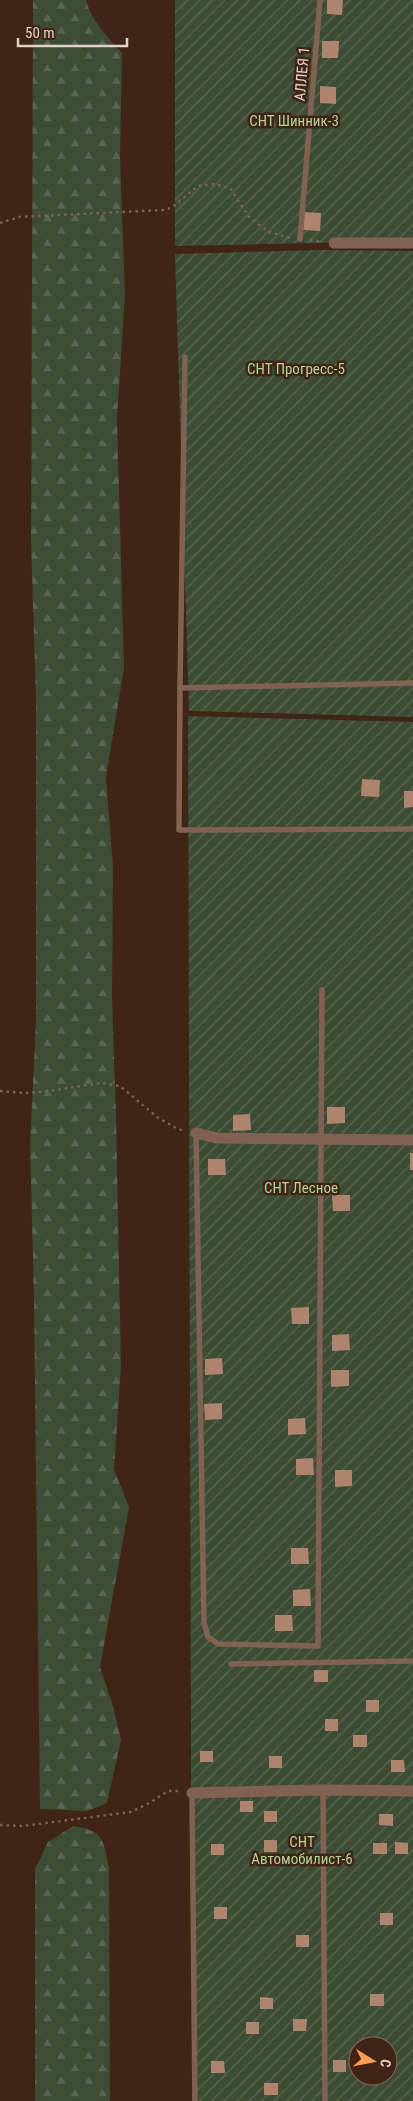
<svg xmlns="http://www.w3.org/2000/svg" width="413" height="2101" viewBox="0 0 413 2101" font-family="'Roboto Condensed',sans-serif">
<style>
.forest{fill:url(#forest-firs)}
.garden{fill:url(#garden-furrows);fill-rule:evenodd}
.building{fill:#ae846f}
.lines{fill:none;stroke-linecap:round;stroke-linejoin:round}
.path{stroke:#7b6255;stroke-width:2.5;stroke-dasharray:2.5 4;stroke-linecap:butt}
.lane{stroke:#816151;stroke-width:5.5}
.street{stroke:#816151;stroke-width:11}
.labels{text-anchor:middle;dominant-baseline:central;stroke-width:5;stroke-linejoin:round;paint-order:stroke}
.street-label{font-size:15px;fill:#e3d0c7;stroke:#402415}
.park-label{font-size:15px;fill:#afd498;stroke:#402415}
</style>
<defs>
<pattern id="forest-firs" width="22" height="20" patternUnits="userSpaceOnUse" patternTransform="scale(1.25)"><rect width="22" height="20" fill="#3d4c34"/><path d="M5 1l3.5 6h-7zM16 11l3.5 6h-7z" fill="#596550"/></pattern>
<pattern id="garden-furrows" width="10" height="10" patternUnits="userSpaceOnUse" patternTransform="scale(1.25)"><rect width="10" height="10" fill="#3d4c34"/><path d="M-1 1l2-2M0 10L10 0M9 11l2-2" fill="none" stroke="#596550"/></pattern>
</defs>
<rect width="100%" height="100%" fill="#402415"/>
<g class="forest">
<path d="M33 0H86C91 20 108 38 122 53L120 157 125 295 117 419 124 668 106 777 113 867 112 995 116 1115 121 1366 114 1469 129 1507 100 1667 113 1706 121 1740 107 1803 88 1811 40 1809 34 1302 30 1145 36 1021V698L31 543Z"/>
<path d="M73 1826C105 1831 103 1840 109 1868L110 2101H35V1869L48 1842Z"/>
</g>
<g class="garden">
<path d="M175 0H413V241L175 246Z"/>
<path d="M321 250 413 251V717L189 711 175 254Z"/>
<path d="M188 716 413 722V2101H192ZM358 2046H388V2076H358Z"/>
</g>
<g class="building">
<path d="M327 0H343L342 15 327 14Z"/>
<path d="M322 41H339L338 58H322Z"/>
<path d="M320 86 336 87V104L320 103Z"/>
<path d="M304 212 321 213 320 231 303 230Z"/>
<path d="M362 779 380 780 379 797 361 796Z"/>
<path d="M404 791H413V807L404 808Z"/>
<path d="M327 1107H345V1123L327 1124Z"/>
<path d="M250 1114 251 1130 233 1131V1115Z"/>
<rect x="410" y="1153" width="3" height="17"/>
<path d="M208 1159H225L226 1175H208Z"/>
<path d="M332 1195H350V1211H333Z"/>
<path d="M309 1307V1324H292L291 1308Z"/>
<path d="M349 1334 350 1350 332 1351V1335Z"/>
<path d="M222 1358 223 1374 205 1375V1359Z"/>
<path d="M331 1370H349V1386L331 1387Z"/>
<path d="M222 1403V1419L205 1420 204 1404Z"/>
<path d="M305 1418 306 1434 288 1435V1419Z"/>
<path d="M313 1458 314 1475H296V1459Z"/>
<path d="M335 1470H352V1486L335 1487Z"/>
<path d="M291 1548H308L309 1564H291Z"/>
<path d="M310 1589 311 1606H293V1590Z"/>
<path d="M275 1615H292L293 1631H275Z"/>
<rect x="314" y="1670" width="14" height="12"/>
<rect x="366" y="1700" width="13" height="12"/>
<rect x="325" y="1719" width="13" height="12"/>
<rect x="353" y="1735" width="14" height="12"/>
<rect x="200" y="1751" width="13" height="11"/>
<rect x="269" y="1756" width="13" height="12"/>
<path d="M391 1760H404L405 1772H391Z"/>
<rect x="240" y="1801" width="13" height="11"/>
<rect x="264" y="1811" width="13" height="11"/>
<path d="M379 1814H393V1826L379 1825Z"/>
<rect x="264" y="1840" width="13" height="12"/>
<path d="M395 1842 408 1843V1854H395Z"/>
<rect x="373" y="1843" width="14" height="11"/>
<rect x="211" y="1844" width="13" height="11"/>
<rect x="214" y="1907" width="13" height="12"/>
<rect x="380" y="1913" width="13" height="12"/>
<rect x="296" y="1935" width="13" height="12"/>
<rect x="370" y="1994" width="14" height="12"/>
<path d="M260 1997 273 1998V2009H260Z"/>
<path d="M293 2019H307L306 2031H293Z"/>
<rect x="246" y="2022" width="13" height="12"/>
<rect x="333" y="2060" width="13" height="12"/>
<path d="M211 2061H224L225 2073H211Z"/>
<rect x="264" y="2083" width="14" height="12"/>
</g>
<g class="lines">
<g class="path">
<path d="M0 223 19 217 163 210 171 208 198 186 215 184 230 188 249 217 269 232 290 238"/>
<path d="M310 240 322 242"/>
<path d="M0 1091 26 1093 49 1091 101 1083 120 1086 157 1117 178 1129 185 1131"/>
<path d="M0 1825 23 1826 131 1812 151 1802 168 1791H181"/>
</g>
<g class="lane">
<path d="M300 239 320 0"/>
<path d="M413 683 180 688 179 830 413 829"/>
<path d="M180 688 185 357"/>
<path d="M196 1133 204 1623 208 1637 218 1644 318 1646 322 990"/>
<path d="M231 1664 413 1661"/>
<path d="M323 1790 325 2101"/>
<path d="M192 1793 195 2101"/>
</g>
<g class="street">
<path d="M334 243H413"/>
<path d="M196 1133 217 1138 413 1140"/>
<path d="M192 1793 323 1790 413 1791"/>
</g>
</g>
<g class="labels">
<g class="street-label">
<text transform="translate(302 74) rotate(-85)">АЛЛЕЯ 1</text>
</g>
<g class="park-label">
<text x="294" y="121">СНТ Шинник-3</text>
<text x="296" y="369">СНТ Прогресс-5</text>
<text x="301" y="1188">СНТ Лесное</text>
<text x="302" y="1842">СНТ<tspan x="302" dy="17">Автомобилист-6</tspan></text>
</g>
</g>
<g transform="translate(373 2061) rotate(100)"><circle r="24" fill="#402415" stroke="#81695c"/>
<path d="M0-4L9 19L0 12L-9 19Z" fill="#fc9d54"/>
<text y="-8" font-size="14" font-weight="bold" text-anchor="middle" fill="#e3d0c7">С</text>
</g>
<path d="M18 38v8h109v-8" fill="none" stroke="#e3d0c7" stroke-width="2.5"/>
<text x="25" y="38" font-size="15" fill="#e3d0c7" stroke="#402415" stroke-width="4" paint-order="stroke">50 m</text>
</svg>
